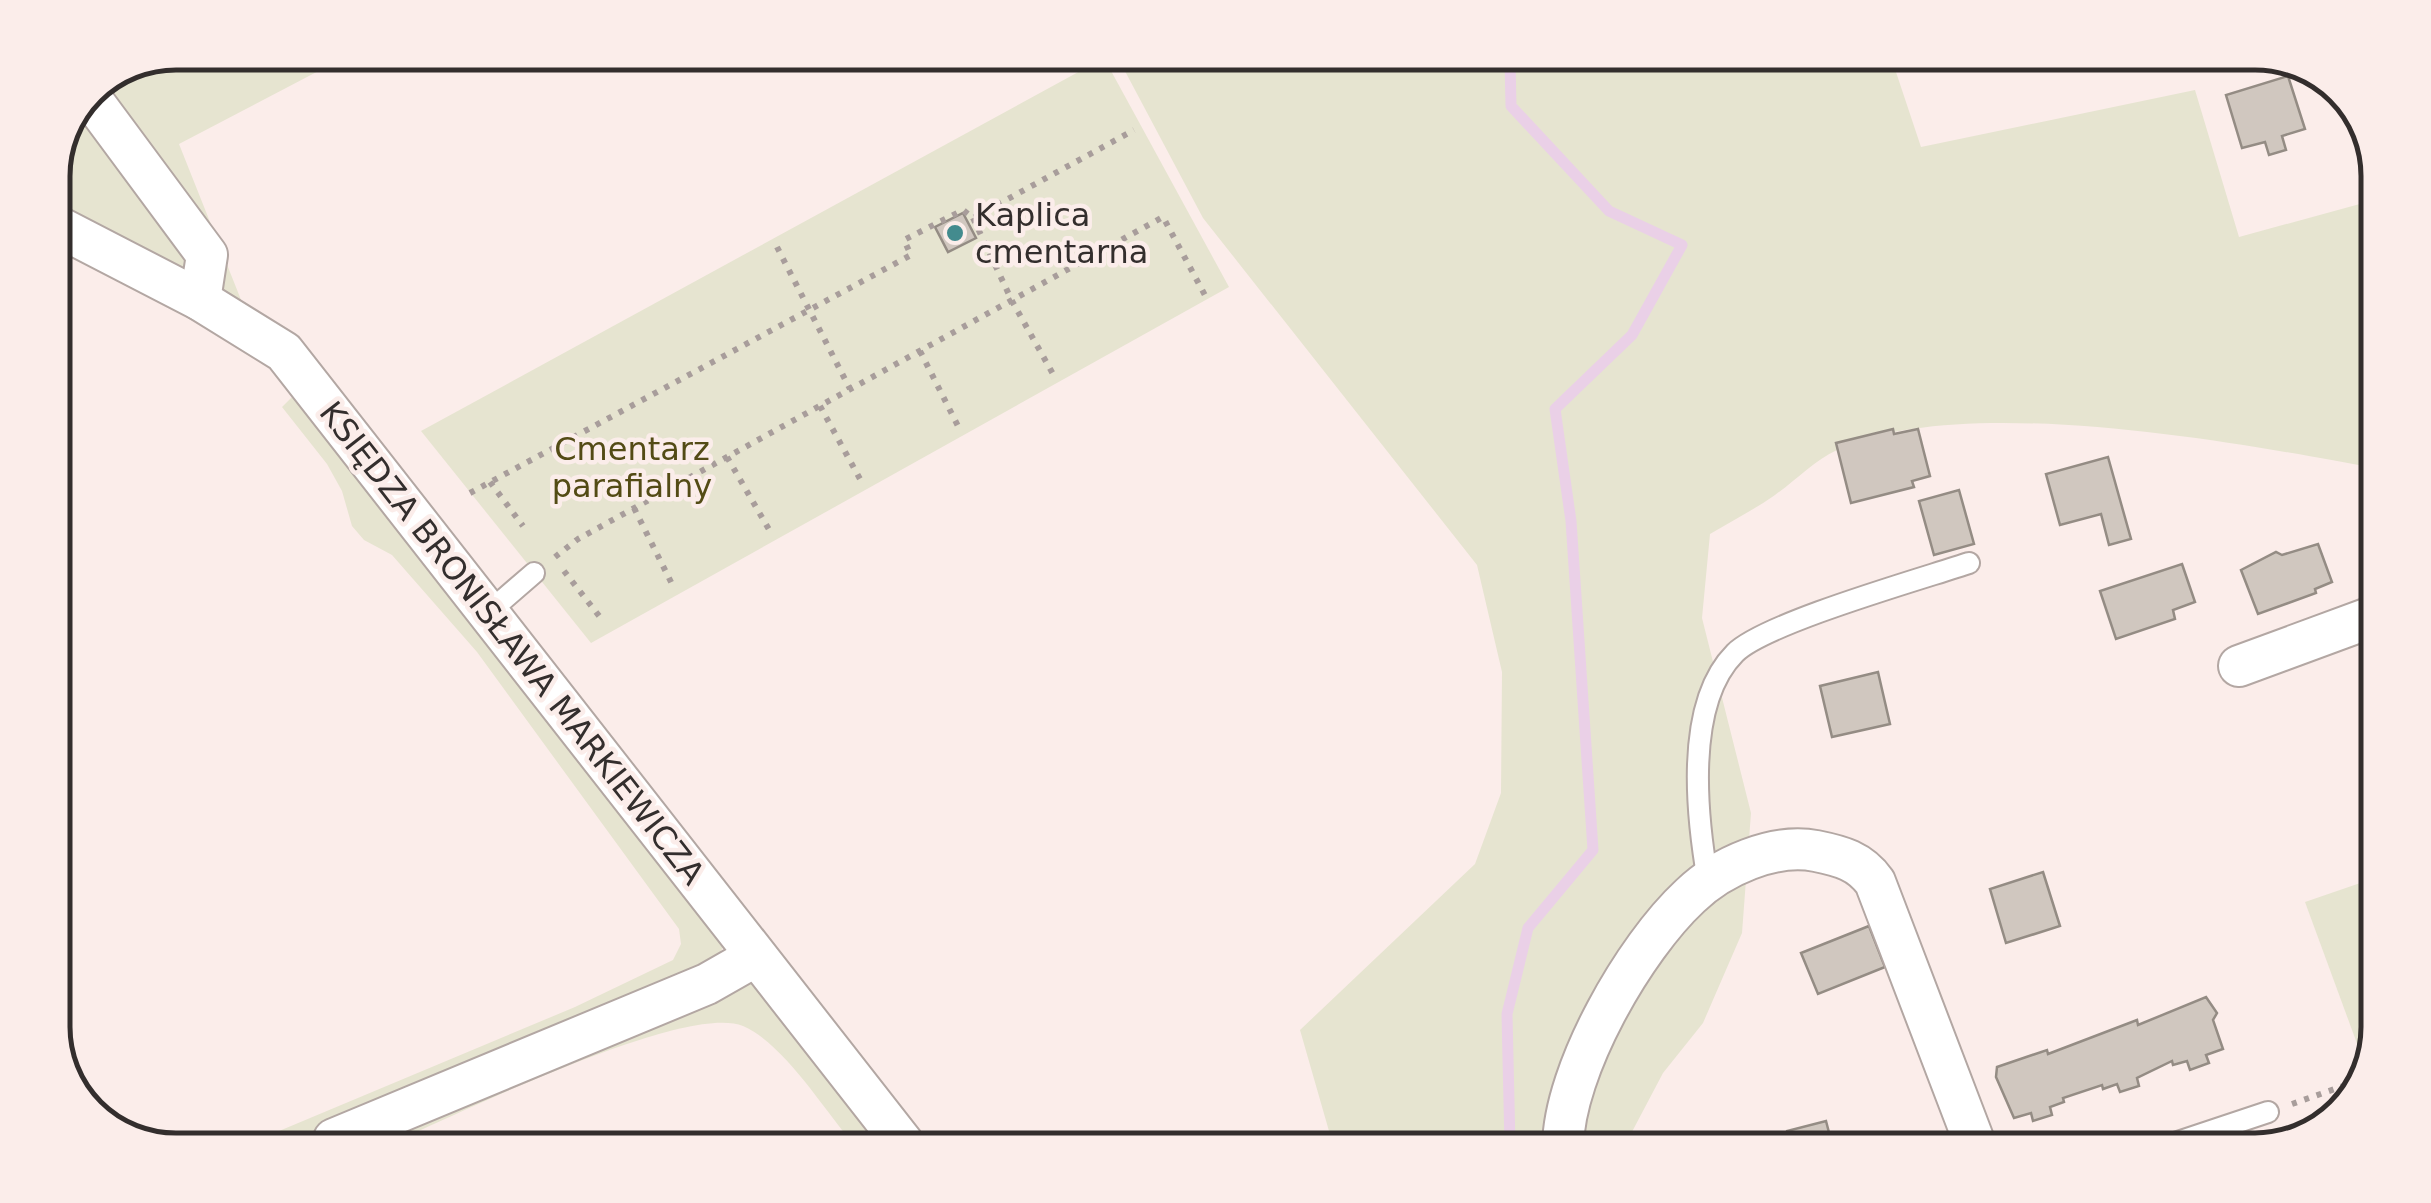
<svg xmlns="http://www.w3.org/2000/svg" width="2431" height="1203" viewBox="0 0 2431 1203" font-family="'DejaVu Sans',sans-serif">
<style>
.green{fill:#e6e4d0}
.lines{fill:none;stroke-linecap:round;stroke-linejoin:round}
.stream{stroke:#ead0e7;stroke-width:11}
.building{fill:#d0c7bf;stroke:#948c84;stroke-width:2.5}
.service-casing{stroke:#b3a7a3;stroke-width:24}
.minor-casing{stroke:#b3a7a3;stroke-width:44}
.path{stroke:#a89d9b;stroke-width:6;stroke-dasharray:5 8;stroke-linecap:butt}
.service{stroke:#fff;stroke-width:20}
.minor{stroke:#fff;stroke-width:40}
.poi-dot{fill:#438b8e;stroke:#fbedea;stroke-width:4}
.labels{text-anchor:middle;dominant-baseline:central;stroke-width:9;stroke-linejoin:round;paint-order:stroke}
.poi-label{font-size:32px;fill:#332e2d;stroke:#fbedea;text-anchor:start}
.park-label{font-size:32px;fill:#534b15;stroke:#fbedea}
.street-label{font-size:32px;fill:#332e2d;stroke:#fbedea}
.rim{fill:none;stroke:#332e2d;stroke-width:5}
</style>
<rect width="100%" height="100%" fill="#fbedea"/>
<g class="green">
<path d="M176 53 351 54 179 144 259 345 53 223V169L89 88Z"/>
<path d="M1104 58 1229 287 591 643 421 431Z"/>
<path d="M1118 58 1893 63 1921 147 2195 90 2239 237 2378 199 2374 468C2240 443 1961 391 1837 450 1815 460 1795 481 1775 495 1755 509 1732 521 1710 534L1702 618 1751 813 1742 933 1703 1023 1663 1073 1624 1147 1333 1145 1300 1030 1475 864 1501 793 1502 672 1477 565 1203 218Z"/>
<path d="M297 392 726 943 711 966 306 1139H260L575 1007 673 960 681 944 679 929 477 652 392 555 364 540 352 526 342 491 327 464 282 407Z"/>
<path d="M2369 880 2366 1068 2305 902Z"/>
<path d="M761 977 892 1142H852C823 1108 783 1043 743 1026 686 1002 461 1113 398 1140L367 1139Z"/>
</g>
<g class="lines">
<path class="stream" d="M1510 60 1511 106 1609 211 1682 245 1632 335 1555 409 1571 521 1593 850 1528 928 1507 1014 1510 1146"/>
</g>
<g class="building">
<path d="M2288 76 2305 129 2282 136 2286 150 2269 155 2265 142 2242 148 2226 95Z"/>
<path d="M963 213 976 238 948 252 935 227Z"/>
<path d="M1893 429 1894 434 1918 429 1930 476 1912 481 1914 487 1851 503 1836 443Z"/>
<path d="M2108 457 2131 539 2109 545 2101 514 2060 525 2046 474Z"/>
<path d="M1959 490 1974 544 1934 555 1919 501Z"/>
<path d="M2318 544 2332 582 2315 589 2316 593 2258 614 2241 570 2276 552 2282 555Z"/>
<path d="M2182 564 2195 602 2173 610 2175 619 2116 639 2100 591Z"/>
<path d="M1878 672 1890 724 1832 737 1820 686Z"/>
<path d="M2043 872 2060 926 2006 943 1990 889Z"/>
<path d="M1869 926 1885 967 1818 994 1801 953Z"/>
<path d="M2206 997 2217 1013 2213 1020 2223 1049 2206 1055 2209 1063 2190 1070 2187 1061 2173 1065 2172 1061 2137 1078 2139 1086 2120 1092 2117 1084 2103 1089 2102 1085 2063 1098 2064 1102 2050 1107 2052 1115 2033 1121 2031 1113 2014 1118 1996 1077 1997 1067 2047 1050 2048 1054 2137 1020 2138 1025Z"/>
<path d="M1826 1121 1833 1148H1761L1784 1139 1787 1131Z"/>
</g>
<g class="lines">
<g class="service-casing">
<g id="service">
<path d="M490 611 534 573"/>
<path d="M1708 881C1697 818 1684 704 1735 653 1765 623 1921 579 1969 563"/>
<path d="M2154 1150 2268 1112"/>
</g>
</g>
<g class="minor-casing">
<g id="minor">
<path d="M87 93 207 255 200 300"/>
<path d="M53 224 200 300 284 352 903 1143"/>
<path d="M2239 666 2372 617"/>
<path d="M334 1139 707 984 756 956"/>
<path d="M1563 1146C1564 1070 1634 948 1690 896 1721 866 1774 843 1816 851 1841 856 1860 861 1875 882L1977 1149"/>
</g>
</g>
<g class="path">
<path d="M973 218 1012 301 1053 374"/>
<path d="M777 247 850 389"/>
<path d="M920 351 958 426"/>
<path d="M820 406 860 479"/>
<path d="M727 457 771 533"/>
<path d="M490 482 523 526"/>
<path d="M470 493 911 255 904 240 963 210 973 218 1134 130"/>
<path d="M634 508 673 586"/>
<path d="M555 557 578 539 1163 217 1207 299"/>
<path d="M564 571 603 621"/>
<path d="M2292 1104 2366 1078"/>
</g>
<use href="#service" class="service"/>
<use href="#minor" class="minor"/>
</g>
<circle class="poi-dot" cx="955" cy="233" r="10"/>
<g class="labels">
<g class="poi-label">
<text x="975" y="215">Kaplica<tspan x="975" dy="37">cmentarna</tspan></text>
</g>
<g class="park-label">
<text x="632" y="449">Cmentarz<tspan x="632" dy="37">parafialny</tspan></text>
</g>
<g class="street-label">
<text transform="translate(512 643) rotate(52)">KSIĘDZA BRONISŁAWA MARKIEWICZA</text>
</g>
</g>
<path d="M0 0H2431V1203H0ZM176 70H2255A106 106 0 0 1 2361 176V1027A106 106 0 0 1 2255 1133H176A106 106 0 0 1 70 1027V176A106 106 0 0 1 176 70Z" fill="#fbedea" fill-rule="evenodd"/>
<path class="rim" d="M176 70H2255A106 106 0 0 1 2361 176V1027A106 106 0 0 1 2255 1133H176A106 106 0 0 1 70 1027V176A106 106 0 0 1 176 70Z"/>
</svg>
